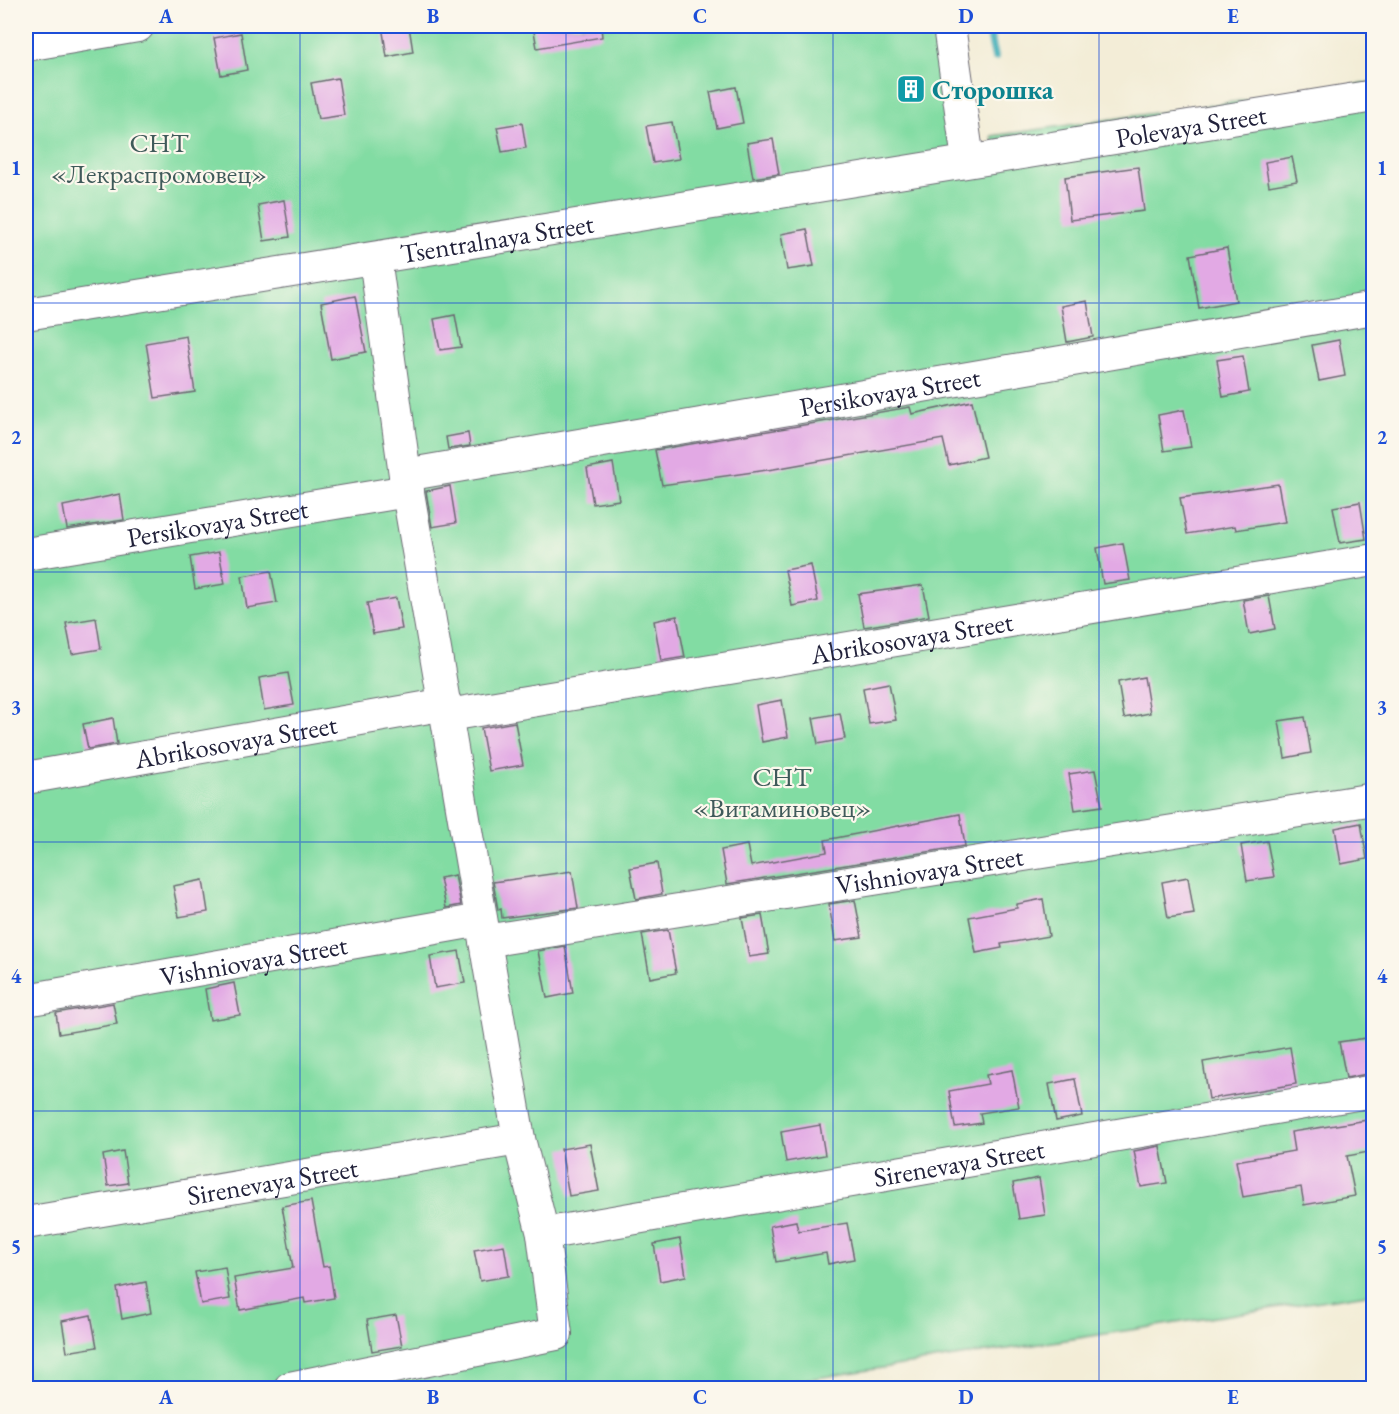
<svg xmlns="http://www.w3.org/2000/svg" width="1399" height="1414" viewBox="0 0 1399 1414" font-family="'EB Garamond',serif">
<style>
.green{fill:#82dca3;stroke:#527f6f;stroke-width:1.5}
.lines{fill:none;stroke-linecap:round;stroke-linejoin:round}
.stream{stroke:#3cadb7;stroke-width:8}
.building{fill:#e2a9e4}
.minor-casing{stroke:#6b6972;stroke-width:34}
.minor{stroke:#fff;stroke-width:32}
.grid{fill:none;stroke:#1d4ed8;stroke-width:1.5;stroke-opacity:0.55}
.labels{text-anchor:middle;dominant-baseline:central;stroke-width:4.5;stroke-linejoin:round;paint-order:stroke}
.culture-label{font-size:27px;font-weight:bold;fill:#0d838f;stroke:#fbf7ec;text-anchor:start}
.street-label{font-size:27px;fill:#22223b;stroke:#fbf7ec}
.park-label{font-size:27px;fill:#3f5a5a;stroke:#fbf7ec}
.neatline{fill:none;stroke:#1d4ed8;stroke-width:2}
.grid-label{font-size:20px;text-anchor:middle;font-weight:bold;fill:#1d4ed8}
</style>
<rect width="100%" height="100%" fill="#fbf7ec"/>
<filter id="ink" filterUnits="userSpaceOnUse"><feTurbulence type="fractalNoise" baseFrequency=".0167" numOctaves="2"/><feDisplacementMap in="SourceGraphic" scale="12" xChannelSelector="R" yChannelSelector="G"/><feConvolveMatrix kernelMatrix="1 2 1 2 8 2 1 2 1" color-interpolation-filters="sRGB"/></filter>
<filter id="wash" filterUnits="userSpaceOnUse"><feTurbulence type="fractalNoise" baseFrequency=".008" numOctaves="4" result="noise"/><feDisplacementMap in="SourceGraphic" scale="24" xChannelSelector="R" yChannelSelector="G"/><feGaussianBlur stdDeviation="1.35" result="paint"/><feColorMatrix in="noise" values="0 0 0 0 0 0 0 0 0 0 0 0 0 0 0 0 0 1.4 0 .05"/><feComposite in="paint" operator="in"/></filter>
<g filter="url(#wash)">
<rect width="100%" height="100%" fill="#f3edd7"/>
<g class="green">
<path d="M26 26H949L968 160 26 314Z"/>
<path d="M1373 82V1293L751 1388H26V329L996 161 992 136Z"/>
</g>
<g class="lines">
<path class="stream" d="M988 26 995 57"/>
</g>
<g id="blocks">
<g class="building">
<path d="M382 26H409L413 52 387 57Z"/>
<path d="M533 26H601L602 37 537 48Z"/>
<path d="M241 33 247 70 221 75 214 38Z"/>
<path d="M338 78 344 115 318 119 311 83Z"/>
<path d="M736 87 743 123 717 128 710 92Z"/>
<path d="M672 122 679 159 653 163 646 126Z"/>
<path d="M522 123 526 148 502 152 497 127Z"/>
<path d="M773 139 779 174 753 178 747 143Z"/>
<path d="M1292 157 1297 181 1269 186 1265 162Z"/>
<path d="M1138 167 1144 211 1070 220 1065 177Z"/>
<path d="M284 200 290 237 264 241 258 205Z"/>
<path d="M807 229 814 266 787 270 781 234Z"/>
<path d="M1227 248 1236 301 1199 308 1190 255Z"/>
<path d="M355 296 366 352 331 359 321 303Z"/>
<path d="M1087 301 1093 337 1067 342 1061 306Z"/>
<path d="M455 315 461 347 440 350 434 319Z"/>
<path d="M186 336 195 392 155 398 146 343Z"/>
<path d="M1339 340 1345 376 1319 381 1312 345Z"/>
<path d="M1243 356 1249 392 1223 397 1217 360Z"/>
<path d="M972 401 985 457 949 465 943 439 774 469 662 485 655 450 910 407 912 414Z"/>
<path d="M1184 410 1191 447 1164 451 1158 415Z"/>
<path d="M468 433 470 446 448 449 446 437Z"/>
<path d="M613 463 619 500 593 504 587 468Z"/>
<path d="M1278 484 1285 522 1236 530 1235 526 1187 534 1180 498Z"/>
<path d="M450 486 456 523 432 527 426 491Z"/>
<path d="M120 494 124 520 67 529 63 506Z"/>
<path d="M1360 502 1366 539 1340 543 1333 507Z"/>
<path d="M1123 543 1130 580 1103 584 1097 548Z"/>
<path d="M219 552 225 584 195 589 190 557Z"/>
<path d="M811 565 818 601 792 606 785 570Z"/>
<path d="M271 571 277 603 247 608 242 576Z"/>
<path d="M923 585 929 616 864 627 858 594Z"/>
<path d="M1269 596 1275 629 1249 634 1243 600Z"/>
<path d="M396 598 402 629 373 634 367 603Z"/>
<path d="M677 616 685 657 661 661 654 621Z"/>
<path d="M96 618 101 649 72 654 66 623Z"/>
<path d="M288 673 294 705 264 710 259 678Z"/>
<path d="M1144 677 1150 713 1124 718 1118 682Z"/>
<path d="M889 683 896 720 869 724 863 688Z"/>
<path d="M782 700 788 737 762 742 756 705Z"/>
<path d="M840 713 845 739 818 744 813 718Z"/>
<path d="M1305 717 1311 753 1285 758 1279 721Z"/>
<path d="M113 718 117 744 88 749 83 724Z"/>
<path d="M515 722 523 765 489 771 481 728Z"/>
<path d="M1095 770 1102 806 1075 810 1069 774Z"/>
<path d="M960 814 965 846 727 884 721 850 747 845 751 866 827 852 825 840Z"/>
<path d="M1361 823 1367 859 1341 864 1335 828Z"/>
<path d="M1267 841 1274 877 1247 881 1241 845Z"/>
<path d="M657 863 662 894 636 899 630 868Z"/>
<path d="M572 871 578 908 502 918 501 909 498 910 493 882Z"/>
<path d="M455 875 461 905 446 908 440 878Z"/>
<path d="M1188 877 1194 914 1168 918 1162 882Z"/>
<path d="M203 880 208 912 179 917 173 886Z"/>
<path d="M1043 899 1049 936 1001 944 1002 948 976 953 969 917 1017 908V904Z"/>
<path d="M855 900 862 937 835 941 829 904Z"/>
<path d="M762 915 769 954 749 957 742 918Z"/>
<path d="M668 930 676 973 650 978 642 934Z"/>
<path d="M565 946 573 993 547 998 538 951Z"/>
<path d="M459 951 465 983 435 988 430 956Z"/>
<path d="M234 983 240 1015 210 1020 205 989Z"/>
<path d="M113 1003 117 1024 59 1034 56 1013Z"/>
<path d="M1366 1038 1372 1073 1346 1078 1339 1042Z"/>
<path d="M1290 1047 1296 1084 1209 1099 1203 1062Z"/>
<path d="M1012 1070 1019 1107 980 1113 982 1123 955 1127 949 1091 988 1084 986 1075Z"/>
<path d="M1075 1079 1082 1116 1056 1121 1049 1084Z"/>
<path d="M1374 1119V1151L1347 1156 1355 1196 1304 1205 1301 1187 1243 1197 1236 1161 1294 1151 1291 1132Z"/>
<path d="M820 1125 825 1155 786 1162 781 1132Z"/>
<path d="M590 1144 599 1191 569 1196 561 1149Z"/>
<path d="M1160 1146 1167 1183 1141 1187 1134 1151Z"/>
<path d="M123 1151 128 1183 108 1186 103 1155Z"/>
<path d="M1039 1178 1045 1215 1019 1219 1013 1183Z"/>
<path d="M311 1201 323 1267 329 1266 334 1298 305 1303 304 1298 240 1310 234 1278 293 1268 282 1206Z"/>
<path d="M796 1221 798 1231 847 1223 854 1259 828 1264 826 1253 776 1262 770 1226Z"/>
<path d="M680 1239 686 1276 660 1281 654 1244Z"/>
<path d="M504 1245 509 1276 480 1281 474 1250Z"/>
<path d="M225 1267 230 1299 201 1304 195 1272Z"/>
<path d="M146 1282 151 1313 122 1319 117 1288Z"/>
<path d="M91 1315 97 1347 67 1352 62 1321Z"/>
<path d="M396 1315 402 1346 372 1351 367 1320Z"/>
</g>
</g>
</g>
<g filter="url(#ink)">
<use href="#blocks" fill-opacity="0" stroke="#6b6972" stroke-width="1.5"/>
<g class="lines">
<g class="minor-casing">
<g id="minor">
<path d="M949 26 968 160"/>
<path d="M26 45 138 26"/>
<path id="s1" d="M26 314 1374 96"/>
<path id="s2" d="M405 475 1374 308"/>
<path id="s3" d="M26 554 408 491"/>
<path id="s4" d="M448 715 1374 560"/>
<path id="s5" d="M26 778 446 704"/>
<path id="s6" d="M485 941 1374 799"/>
<path id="s7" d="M26 1000 481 920"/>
<path id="s8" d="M26 1223 519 1139"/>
<path id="s9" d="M543 1234 1374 1091"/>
<path d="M290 1388 556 1334 543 1234 519 1139 405 475 375 258"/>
</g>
</g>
<use href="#minor" class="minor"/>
</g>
</g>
<path class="grid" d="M300 26V1388M566 26V1388M833 26V1388M1099 26V1388M26 303H1374M26 572H1374M26 842H1374M26 1111H1374"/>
<defs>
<g id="building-square" transform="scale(1.5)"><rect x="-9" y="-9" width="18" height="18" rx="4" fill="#0f9aa8" stroke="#fbf7ec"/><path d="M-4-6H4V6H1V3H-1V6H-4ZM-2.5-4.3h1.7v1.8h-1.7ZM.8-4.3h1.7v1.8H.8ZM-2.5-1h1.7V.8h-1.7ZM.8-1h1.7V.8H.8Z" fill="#fff"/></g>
</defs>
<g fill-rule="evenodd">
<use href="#building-square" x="911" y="89"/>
</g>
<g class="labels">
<g class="culture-label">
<text x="932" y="89">Сторошка</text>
</g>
<g class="street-label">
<text stroke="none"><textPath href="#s1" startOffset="1180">Polevaya Street</textPath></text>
<text stroke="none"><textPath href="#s1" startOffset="477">Tsentralnaya Street</textPath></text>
<text stroke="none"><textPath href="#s2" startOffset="492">Persikovaya Street</textPath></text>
<text stroke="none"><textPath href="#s3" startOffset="194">Persikovaya Street</textPath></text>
<text stroke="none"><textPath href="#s4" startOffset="470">Abrikosovaya Street</textPath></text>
<text stroke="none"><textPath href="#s5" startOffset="213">Abrikosovaya Street</textPath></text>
<text stroke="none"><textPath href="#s6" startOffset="450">Vishniovaya Street</textPath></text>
<text stroke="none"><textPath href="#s7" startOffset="231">Vishniovaya Street</textPath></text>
<text stroke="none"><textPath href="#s9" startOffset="422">Sirenevaya Street</textPath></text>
<text stroke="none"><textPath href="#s8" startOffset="250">Sirenevaya Street</textPath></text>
</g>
<g class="park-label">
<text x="159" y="142">СНТ<tspan x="159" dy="31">«Лекраспромовец»</tspan></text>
<text x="782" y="776">СНТ<tspan x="782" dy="31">«Витаминовец»</tspan></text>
</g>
</g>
<rect width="1399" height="1414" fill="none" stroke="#fbf7ec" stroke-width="66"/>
<rect x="33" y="33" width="1333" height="1348" class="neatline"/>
<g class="grid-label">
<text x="166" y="23">A</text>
<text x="433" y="23">B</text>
<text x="700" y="23">C</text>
<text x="966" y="23">D</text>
<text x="1233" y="23">E</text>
<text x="16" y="175">1</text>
<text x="1382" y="175">1</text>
<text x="16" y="444">2</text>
<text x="1382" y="444">2</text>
<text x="16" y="714">3</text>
<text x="1382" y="714">3</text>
<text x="16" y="983">4</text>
<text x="1382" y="983">4</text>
<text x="16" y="1253">5</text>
<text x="1382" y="1253">5</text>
<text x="166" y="1404">A</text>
<text x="433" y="1404">B</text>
<text x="700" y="1404">C</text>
<text x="966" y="1404">D</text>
<text x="1233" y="1404">E</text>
</g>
</svg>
